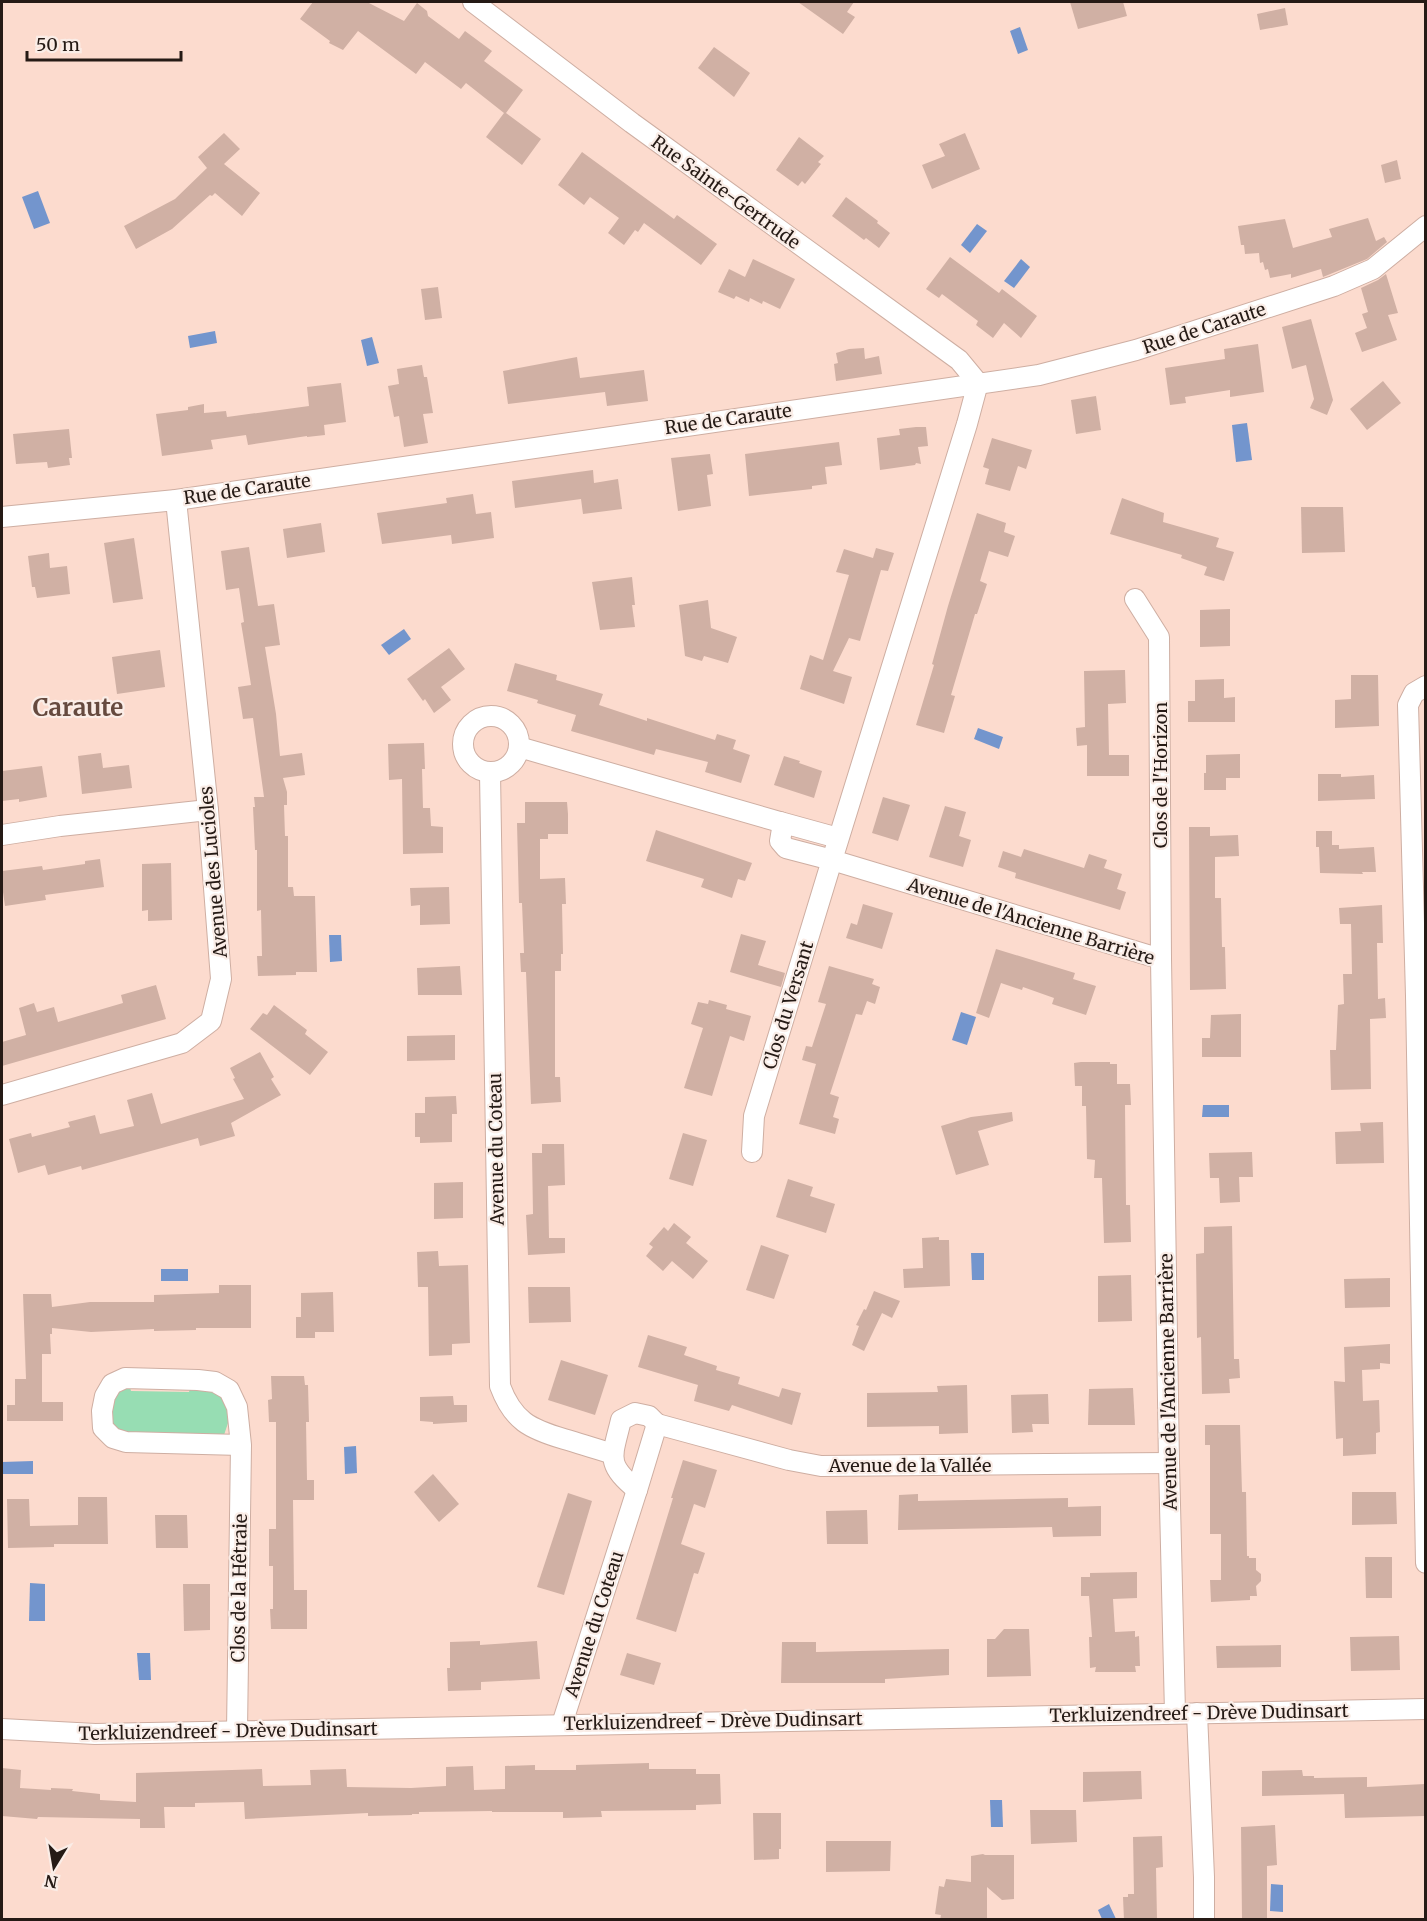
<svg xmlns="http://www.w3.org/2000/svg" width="1427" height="1921" viewBox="0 0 1427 1921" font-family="Merriweather,serif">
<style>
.green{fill:#97ddb3}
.water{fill:#7395cd}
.building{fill:#d0b0a4}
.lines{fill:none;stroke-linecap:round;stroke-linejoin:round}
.minor-casing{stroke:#ceaea2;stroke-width:22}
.minor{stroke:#fff;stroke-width:20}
.labels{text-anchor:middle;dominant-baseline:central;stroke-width:4.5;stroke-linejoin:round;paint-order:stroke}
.street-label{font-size:18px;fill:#251a15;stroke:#faede7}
.district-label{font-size:24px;font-weight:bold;fill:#654a3f;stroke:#faede7}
</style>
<rect width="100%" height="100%" fill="#fcdbce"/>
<path class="green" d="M129 1384 131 1391 189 1392 191 1385 202 1387 223 1397 230 1417 224 1435 215 1438 119 1433 110 1424V1399L115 1390Z"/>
<g class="water">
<path d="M1020 27 1028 50 1018 54 1010 31Z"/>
<path d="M38 191 50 223 34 229 22 197Z"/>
<path d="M977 224 987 231 970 253 961 245Z"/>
<path d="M1021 259 1030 267 1014 288 1004 281Z"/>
<path d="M215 331 217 343 190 348 188 336Z"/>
<path d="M372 337 379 363 367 366 361 340Z"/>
<path d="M1247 423 1252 460 1236 462 1232 425Z"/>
<path d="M404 629 411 639 389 655 381 645Z"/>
<path d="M978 728 1003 737 999 749 974 739Z"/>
<path d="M329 935H341L342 961 330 962Z"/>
<path d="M961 1012 976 1017 967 1045 952 1040Z"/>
<path d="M1203 1105H1229V1117H1202Z"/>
<path d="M971 1253H984V1280H972Z"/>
<rect x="161" y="1269" width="27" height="12"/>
<path d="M356 1446 357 1473 345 1474 344 1447Z"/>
<path d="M33 1461V1474H2V1462Z"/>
<path d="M30 1583 45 1584V1621H29Z"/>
<path d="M137 1653H150L151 1680H139Z"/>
<path d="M990 1800H1002L1003 1827H991Z"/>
<path d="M1271 1884 1283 1885V1912L1270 1911Z"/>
<path d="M1109 1904 1116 1919H1102L1098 1910Z"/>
</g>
<g class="building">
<path d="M313 2H367L404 21 417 3 427 11 428 16 459 39 465 31 492 51 484 61 523 90 506 113 541 139 522 165 486 137 504 113 466 83 461 89 425 62 416 74 358 31 343 50 329 43 330 41 300 19Z"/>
<path d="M798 2H854L847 12 855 17 843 34Z"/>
<path d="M1070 2H1123L1127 16 1078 29Z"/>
<path d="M1285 8 1288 25 1260 30 1257 14Z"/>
<path d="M714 47 750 73 734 97 698 68Z"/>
<path d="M224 133 240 149 224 164 260 193 242 216 215 193 212 196 210 195 172 229 136 249 124 226 175 199 207 168 198 157Z"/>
<path d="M965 133 980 169 932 189 922 165 945 156 939 144Z"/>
<path d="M799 137 824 156 818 162 821 164 805 184 802 181 798 186 776 170Z"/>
<path d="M582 152 674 219 677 215 717 244 701 265 644 223 638 232 635 230 624 245 608 233 619 218 590 197 584 205 558 185Z"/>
<path d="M1397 160 1401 179 1385 183 1381 165Z"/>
<path d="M846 197 878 221 877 223 890 233 879 248 866 238 864 240 832 216Z"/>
<path d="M1368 218 1376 241 1384 237 1387 242 1367 259 1323 277 1321 269 1291 278V274L1270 278 1268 269 1265 270 1263 262 1260 263 1259 253 1245 254 1244 245H1241L1238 226 1285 219 1293 248 1332 237 1329 229Z"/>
<path d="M950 257 999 293 1002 289 1037 316 1021 338 1004 323 993 338 976 325 978 321 942 294 939 298 926 289Z"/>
<path d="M753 259 795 279 780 309 763 301 762 304 750 298 749 302 736 296 734 299 718 292 729 269 745 277Z"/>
<path d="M1386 274 1398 313 1388 315 1397 340 1362 352 1355 333 1367 328 1362 314 1368 312 1361 288 1378 280Z"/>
<path d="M438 287 442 318 425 320 421 289Z"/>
<path d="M1311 319 1333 400 1327 415 1310 408 1314 399 1306 365 1292 369 1282 327Z"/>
<path d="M1258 344 1264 392 1230 397V390L1185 397 1186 403 1170 405 1165 368 1225 359 1224 349Z"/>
<path d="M864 348 865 359 879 356 882 374 836 381 834 364 838 363 836 353 849 349Z"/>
<path d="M577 357 580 378 644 370 648 401 607 406 605 392 508 404 503 371Z"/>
<path d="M422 365 424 377H427L433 413 423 414 428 443 404 447 399 416 394 417 388 386 399 384 397 369Z"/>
<path d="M1383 381 1401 403 1367 430 1350 409Z"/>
<path d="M341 383 346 422 324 425 325 435 307 437V436L248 445 246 435 211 440 213 449 162 456 156 414 188 410V407L204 404V413L226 411 227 417 309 406 307 387Z"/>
<path d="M1096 396 1101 430 1076 434 1071 400Z"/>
<path d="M916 427H926L928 446 918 447 921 464 916 463 915 465 880 470 877 438 900 435 899 429Z"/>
<path d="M69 429 72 458H69L70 465 48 468 47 462 16 464 13 434Z"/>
<path d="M992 438 1032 450 1026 469 1018 466 1010 491 985 484 989 469 983 467Z"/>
<path d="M839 442 842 465 825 467 827 484 812 486V489L749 496 745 454Z"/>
<path d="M710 454 713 474 707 475 711 506 678 511 671 458Z"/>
<path d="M593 470 594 483 618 479 622 509 583 514 581 499 515 508 512 481Z"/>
<path d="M473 494 476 514 491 512 494 538 452 544 451 535 382 544 377 513 447 503 446 498Z"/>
<path d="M1122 498 1164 513 1163 522 1219 538 1216 547 1234 552 1224 581 1204 575 1207 567 1181 558 1182 555 1110 534Z"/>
<path d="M1301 507H1343L1345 552 1302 553Z"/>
<path d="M977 513 1006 523 1004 532 1015 536 1008 557 989 551 980 581 987 584 977 614H975L951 695 955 696 944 733 916 725 934 665 932 664 948 606Z"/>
<path d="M321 523 325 552 287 558 283 529Z"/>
<path d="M134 538 143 599 113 603 104 543Z"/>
<path d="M249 547 258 606 274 604 280 645 265 647 276 714 280 756 302 753 305 775 283 778 287 792V805H284L285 836H288V887H293L294 896H315L317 972H296V975L258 976 257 956H262L261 910 257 911V850H255L253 807H255L254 797H264L253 718 243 719 238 687 251 685 243 635 241 623 244 622 239 588 226 590 221 551Z"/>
<path d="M876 548 894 553 888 571 881 570 860 641 849 638 833 671 852 677 844 704 800 689 810 655 823 660 849 575 836 572 844 549 873 558Z"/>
<path d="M49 553 50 568 67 566 70 594 37 598 35 587H32L28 556Z"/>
<path d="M632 577 635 605H632L635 627 600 630 592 582Z"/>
<path d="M708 600 711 628 737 637 728 663 704 656 702 661 685 656 679 605Z"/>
<path d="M1230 609V646L1200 647V610Z"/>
<path d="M449 648 465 669 441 687 451 700 434 713 425 699 423 701 407 679Z"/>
<path d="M160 650 165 687 117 694 112 657Z"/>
<path d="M515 663 557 675 556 680 603 694 599 705 647 721V718L715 740 717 734 736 740 733 749 750 755 741 783 705 772 708 762 656 749 654 755 571 731 576 715 537 703 538 700 507 691Z"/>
<path d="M1125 670 1126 703 1108 704 1109 755H1129V776H1087V745L1077 746 1076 728 1085 727 1084 671Z"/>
<path d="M1351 675H1378L1379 726 1335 728V700L1351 699Z"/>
<path d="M1224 679V698L1235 697V722H1188V701H1195V680Z"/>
<path d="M424 743 425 769H422L423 808H430L431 826 443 827V853L403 854 402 779 389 780 388 744Z"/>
<path d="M101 753 103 768 129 765 132 788 82 794 78 756Z"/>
<path d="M1240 754V778H1226V790H1204V773H1206V755Z"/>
<path d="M784 756 800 761 799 763 822 771 814 798 774 785Z"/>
<path d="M42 766 47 797 19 802V799L2 801V771Z"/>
<path d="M1318 774H1341V777L1374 775 1375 799 1318 801Z"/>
<path d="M883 797 910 805 898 841 872 833Z"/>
<path d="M525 802H567L568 814V834H548V839H540V879L565 878 566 904H562L563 954H561V971H555V1077H560L561 1102 531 1104 526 972H521L520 953H524L522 903H519L517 823H525Z"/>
<path d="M945 806 966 812 959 836 971 840 963 867 929 857Z"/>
<path d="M1189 827H1210V836L1238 835 1239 856 1215 857V898H1221L1222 947H1225L1226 989 1190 990Z"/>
<path d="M656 830 752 863 745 881 738 879 732 898 701 887 704 879 646 861Z"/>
<path d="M1316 831H1332V845H1339V849L1374 847 1376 872H1362L1363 874 1320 873 1319 847H1316Z"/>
<path d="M1024 849 1084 868 1089 854 1107 860 1104 868 1122 874 1117 889 1126 892 1120 910 1015 878 1016 873 998 867 1003 851 1021 857Z"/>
<path d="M100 859 104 887 45 895 46 900 5 906 2 885V871L42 866 43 870 85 864V861Z"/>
<path d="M171 863 172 920 148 921V910L142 911V864Z"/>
<path d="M449 887 450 924 420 925V905L411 906 410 888Z"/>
<path d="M863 904 893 913 882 949 846 938 851 923 857 925Z"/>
<path d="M1382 905 1383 943H1377L1378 999 1385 998 1386 1018 1370 1019 1371 1089 1331 1090 1330 1050H1336L1338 1005 1344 1004 1343 974H1352L1351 924H1340L1339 908Z"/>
<path d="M741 934 766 941 758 965 785 973 781 987 730 972Z"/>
<path d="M996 949 1075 973 1073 979 1096 986 1086 1015 1052 1004 1054 998 1023 987 1022 990 1001 983 989 1018 976 1013Z"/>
<path d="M460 966 462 995H418L417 968Z"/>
<path d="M829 966 874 979 872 984 880 987 875 1004 867 1001 862 1015 856 1014 830 1094 839 1097 833 1117 839 1119 835 1134 799 1124 816 1064 802 1060 806 1046 812 1047 826 1004 818 1002Z"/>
<path d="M156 985 166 1019 2 1066V1042L26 1035 19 1008 34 1003 37 1012 54 1007 58 1022 123 1003 121 995Z"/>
<path d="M709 1000 727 1005 726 1009 751 1016 744 1041 730 1036 712 1096 684 1088 703 1028 691 1024 698 1002 708 1004Z"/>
<path d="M274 1005 307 1030 305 1034 328 1052 310 1075 250 1029 263 1013 267 1015Z"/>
<path d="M1241 1014V1057H1202V1038H1210L1211 1015Z"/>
<path d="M455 1035V1060L407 1061V1036Z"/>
<path d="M260 1052 274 1077 271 1079 281 1095 231 1123 235 1136 200 1146 198 1138 82 1170 81 1166 48 1175 45 1165 18 1173 9 1139 31 1133 32 1137 70 1127 68 1122 95 1115 100 1134 134 1126 127 1100 152 1093 161 1124 244 1099 233 1079 235 1078 230 1068Z"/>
<path d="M1081 1062H1110V1064H1117V1084H1130L1131 1105H1125L1126 1205H1130L1131 1242 1104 1243 1102 1178H1094L1095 1160 1087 1159 1086 1106H1082V1086H1075L1074 1063Z"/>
<path d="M456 1096 457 1114H452V1142L420 1143V1137H415V1113H425V1097Z"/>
<path d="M1012 1112 1013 1121 978 1131 989 1165 956 1175 941 1126 971 1117Z"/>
<path d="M1383 1122 1384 1163 1336 1164 1335 1132 1361 1131 1360 1123Z"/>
<path d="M683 1133 707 1140 693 1186 669 1179Z"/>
<path d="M542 1144H564L565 1185 548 1186 549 1238H565V1253L528 1255 526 1215 533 1214 532 1153H542Z"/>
<path d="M1252 1152 1253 1177H1239L1240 1202 1220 1203 1219 1178H1210L1209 1153Z"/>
<path d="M788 1179 813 1187 810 1196 835 1204 826 1233 776 1217Z"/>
<path d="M463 1182V1218L434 1219V1183Z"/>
<path d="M674 1223 691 1237 686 1243 708 1261 693 1279 672 1261 663 1271 646 1256 653 1247 649 1244 664 1227 668 1231Z"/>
<path d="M1232 1226 1234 1359H1239L1240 1378 1229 1379 1230 1393 1202 1394 1201 1337 1197 1338 1196 1254 1204 1253V1227Z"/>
<path d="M939 1237V1240H949L950 1286 904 1288 903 1269 923 1268 922 1238Z"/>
<path d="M761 1245 789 1255 774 1299 746 1290Z"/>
<path d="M438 1251 439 1266 468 1265 470 1343 452 1344V1355L429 1356 428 1287H418L417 1252Z"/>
<path d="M1131 1275 1132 1321 1098 1322V1276Z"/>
<path d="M1390 1278V1307L1345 1308 1344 1279Z"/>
<path d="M219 1285H251V1328H196V1330L154 1331V1329L91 1332 52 1328V1334H50L51 1354H42V1402H63V1421H7V1405H15V1379H26L23 1294H51L52 1307 90 1302H154V1295L219 1293Z"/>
<path d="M528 1287H570L571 1322 529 1323Z"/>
<path d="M874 1291 900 1301 892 1318 882 1313 864 1351 852 1345 859 1326 856 1325 864 1309 866 1310Z"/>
<path d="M333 1292 334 1332H315V1338H296V1317H301V1293Z"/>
<path d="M648 1335 687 1347 684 1355 717 1366 716 1370 740 1377 738 1384 779 1397 782 1388 801 1393 792 1425 732 1405 729 1411 694 1401 698 1385 638 1367Z"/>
<path d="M1390 1344V1364L1380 1363V1369L1362 1370 1363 1401 1379 1400 1380 1432 1376 1433V1454L1343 1456V1438L1336 1439 1334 1381 1345 1382 1344 1347Z"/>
<path d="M561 1360 608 1375 595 1415 548 1400Z"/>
<path d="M271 1376H304L305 1385H308L309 1422H306L307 1480H314V1500H293L294 1590H307V1629H271L270 1609H273V1566H269V1529H276V1422H269L268 1400 272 1399Z"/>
<path d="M967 1385 968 1433 939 1434V1426L867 1427V1393L938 1392 937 1386Z"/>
<path d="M1133 1388 1135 1425H1088L1089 1389Z"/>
<path d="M1048 1394 1049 1424H1032L1033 1432 1012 1433 1011 1395Z"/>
<path d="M453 1396 454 1405H467V1422L433 1424V1422L420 1421V1397Z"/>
<path d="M1205 1425H1240L1242 1492H1246L1247 1556H1249V1558H1256V1570L1261 1574V1581L1256 1586 1257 1596H1250V1600L1211 1602 1210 1580H1221V1534H1210V1445H1205Z"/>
<path d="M683 1460 717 1470 705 1508 694 1504 681 1544 705 1553 698 1574 694 1573 676 1632 636 1619 673 1498H671Z"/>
<path d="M433 1474 459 1504 439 1522 414 1492Z"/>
<path d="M1352 1492H1396L1397 1524 1352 1525Z"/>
<path d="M568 1493 592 1501 564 1595 537 1587Z"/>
<path d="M918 1494V1501L1068 1498V1507L1101 1506V1536L1053 1537 1052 1527 898 1530 899 1495Z"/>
<path d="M78 1497H107L108 1544H54V1547L8 1548 7 1499H29L30 1526 78 1525Z"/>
<path d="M867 1510 868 1544H827L826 1511Z"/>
<path d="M155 1515H187L188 1548H156Z"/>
<path d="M1365 1557H1392V1598H1366Z"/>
<path d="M1137 1572V1598L1113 1599 1115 1632 1135 1631V1637L1139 1636 1140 1666H1135L1136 1672H1095L1096 1667 1090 1668 1089 1637H1092L1089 1596H1081V1577H1090V1573Z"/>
<path d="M183 1584H210V1630L184 1631Z"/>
<path d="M1004 1629H1029L1031 1676 987 1677V1639H995Z"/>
<path d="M1399 1636 1400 1670 1351 1671 1350 1637Z"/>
<path d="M480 1641V1645L537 1641 540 1679 481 1682V1690L448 1691 447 1668H450V1642Z"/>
<path d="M782 1642H816V1652L949 1649V1675L885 1679V1683H781Z"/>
<path d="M1281 1645V1667L1217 1668 1216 1646Z"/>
<path d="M627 1653 661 1663 654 1685 620 1675Z"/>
<path d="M649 1763V1769H696V1774H720L721 1804 696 1805V1810L601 1811 602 1817 563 1818V1812H492V1811L419 1812V1814H412V1815L368 1816V1813L245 1819 244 1802 195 1803V1807H164L165 1828H140V1819L38 1817 37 1819 2 1816V1768L21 1770 20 1788 51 1790V1788L73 1789 72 1791 100 1794V1800L136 1802V1773L262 1769 263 1786 311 1785 310 1770 346 1769 347 1787 411 1788 446 1786V1767L473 1766 474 1790 505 1789V1766L535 1765V1770H576V1765Z"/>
<path d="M1302 1770 1303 1776H1314V1778L1367 1777V1787L1425 1784V1816L1345 1818 1344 1794 1262 1796V1771Z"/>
<path d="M1141 1771 1142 1799 1083 1802V1772Z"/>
<path d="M1030 1810H1076L1077 1842 1031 1844Z"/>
<path d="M753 1813H781V1849H779V1859L754 1860Z"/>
<path d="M1275 1825 1277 1865 1267 1866V1920H1242L1241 1827Z"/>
<path d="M1162 1836 1163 1867 1156 1868 1157 1920H1124L1123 1897H1128V1894H1134L1133 1837Z"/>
<path d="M826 1841H891L890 1871 826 1872Z"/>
<path d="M983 1854 985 1855H1014V1899L1002 1900 987 1887V1920H940L941 1915 935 1914 939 1886 944 1887 946 1879 971 1882V1856Z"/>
</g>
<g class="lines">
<g class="minor-casing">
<g id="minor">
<path d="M473 2 632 123 959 360 978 383 967 424 832 860 1161 959 1169 1463 1175 1713"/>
<path d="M2 517 176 500 1039 375 1136 350 1334 286 1373 269 1426 226"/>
<path d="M1135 599 1159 637 1161 959"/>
<path d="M1426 686 1414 693 1408 705 1416 996 1426 1563"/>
<circle cx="491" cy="744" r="28"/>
<path d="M519 747 780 822"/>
<path d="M490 773 500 1386C513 1421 530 1429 564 1439 581 1444 597 1449 613 1454"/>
<path d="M2 835 60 826 208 810"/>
<path d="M2 1095 182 1043 211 1021 221 979 208 810 176 500"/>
<path d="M752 1152 754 1116 832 860 786 848 780 841 782 829 780 822 838 838"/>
<path d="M635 1413 649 1416 657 1424 637 1490C605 1463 612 1458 621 1420Z"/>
<path d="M657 1424 789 1460 821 1466 1169 1463"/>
<path d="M1197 1713 1204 1877V1920"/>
<path d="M562 1724 637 1490"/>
<path d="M2 1729 95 1734 1426 1709"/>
<path d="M237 1731 241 1445 237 1407 229 1390 215 1382 198 1380 125 1378 112 1384 105 1396 102 1411 103 1428 113 1438 126 1442 241 1445"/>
</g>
</g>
<use href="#minor" class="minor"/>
</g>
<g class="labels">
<g class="street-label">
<text transform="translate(726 192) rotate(36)">Rue Sainte-Gertrude</text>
<text transform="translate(1204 328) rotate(-18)">Rue de Caraute</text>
<text transform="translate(728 419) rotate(-8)">Rue de Caraute</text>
<text transform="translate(247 489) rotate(-8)">Rue de Caraute</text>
<text transform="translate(1160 775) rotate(-90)">Clos de l'Horizon</text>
<text transform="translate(213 872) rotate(-95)">Avenue des Lucioles</text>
<text transform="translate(1031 921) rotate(17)">Avenue de l'Ancienne Barrière</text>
<text transform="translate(788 1005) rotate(-73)">Clos du Versant</text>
<text transform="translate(496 1149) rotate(-91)">Avenue du Coteau</text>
<text transform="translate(1168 1382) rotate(-91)">Avenue de l'Ancienne Barrière</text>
<text x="910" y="1465">Avenue de la Vallée</text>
<text transform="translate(239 1588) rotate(-89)">Clos de la Hêtraie</text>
<text transform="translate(594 1624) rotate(-72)">Avenue du Coteau</text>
<text transform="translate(1199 1713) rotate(-1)">Terkluizendreef - Drève Dudinsart</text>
<text transform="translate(713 1721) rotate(-1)">Terkluizendreef - Drève Dudinsart</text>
<text transform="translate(228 1731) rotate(-1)">Terkluizendreef - Drève Dudinsart</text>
</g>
<g class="district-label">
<text x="78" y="707">Caraute</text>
</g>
</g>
<rect width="1427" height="1921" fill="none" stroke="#251a15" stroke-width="6"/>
<g transform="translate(54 1867) rotate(191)" stroke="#faede7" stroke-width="4.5" paint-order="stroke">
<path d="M0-4.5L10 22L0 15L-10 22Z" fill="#251a15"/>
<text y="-9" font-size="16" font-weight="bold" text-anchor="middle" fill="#251a15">N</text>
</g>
<path d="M27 51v9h154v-9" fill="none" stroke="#251a15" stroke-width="3"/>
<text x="36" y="51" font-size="18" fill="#251a15" stroke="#faede7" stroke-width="4.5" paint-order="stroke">50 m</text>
</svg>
